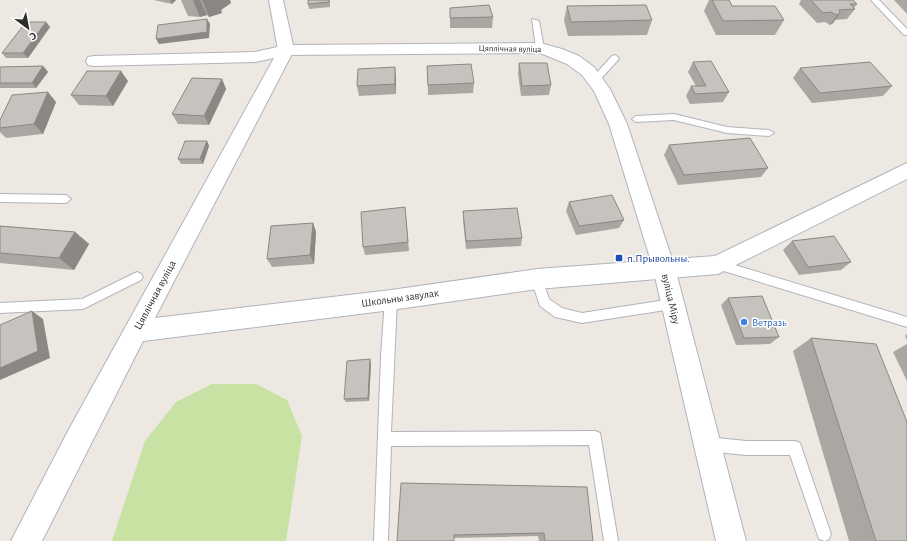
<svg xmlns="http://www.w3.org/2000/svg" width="907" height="541" viewBox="0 0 907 541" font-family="'Alegreya Sans',sans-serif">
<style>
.pitch{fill:#c7e2a3}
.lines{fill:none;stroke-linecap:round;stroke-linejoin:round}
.lane-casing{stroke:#b2b3bc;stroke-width:2}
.street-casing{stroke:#b2b3bc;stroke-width:2}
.secondary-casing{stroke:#b2b3bc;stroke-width:2}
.lane{fill:#fff;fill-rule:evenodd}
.street{fill:#fff;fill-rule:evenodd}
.secondary{fill:#fff;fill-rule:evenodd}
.wall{fill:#aaa7a3}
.shaded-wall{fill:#8b8884}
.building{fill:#c6c2bd;stroke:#8b8884}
.transit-dot{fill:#1a4fb4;stroke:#fff;stroke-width:1.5}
.shop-dot{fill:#3f7fe0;stroke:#fff;stroke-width:1.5}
.labels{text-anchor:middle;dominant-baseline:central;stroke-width:3;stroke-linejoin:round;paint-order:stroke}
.far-street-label{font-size:9px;fill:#2d2d2d;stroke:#fff}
.transit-label{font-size:11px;fill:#164399;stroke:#fff;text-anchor:start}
.street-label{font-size:11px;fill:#2d2d2d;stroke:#fff}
.shop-label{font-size:11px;fill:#366cbe;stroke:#fff;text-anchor:start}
</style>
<rect width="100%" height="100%" fill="#ede8e2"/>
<path class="pitch" d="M212 384H256L287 400 302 436 286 541H112L145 441 176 402Z"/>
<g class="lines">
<g class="lane-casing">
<g id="lane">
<path d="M871 0H879L907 29V35H904Z"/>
<path d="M532 19 539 21 544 48 543 50 536 48Z"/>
<path d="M615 55 619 58 618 60 598 82H592V78L612 56Z"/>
<path d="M674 114 727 127 769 130 774 133 769 136 727 133 674 120 636 122 632 119 636 116Z"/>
<path d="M0 194 66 195 71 199 66 203 0 202Z"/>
<path d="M718 260 907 317V327L714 268 713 265 714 262Z"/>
<path d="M137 272 141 274 143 277 141 280 83 309 0 313V303L82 299Z"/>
<path d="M537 274 541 276 549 299 562 308 582 313 672 299 676 300 678 304 676 308 672 309 582 323 555 317 540 306 531 279 533 276Z"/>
<path d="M391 295 395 296 397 300 391 432 595 431 600 433 618 541H604L589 445 391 446 388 541H374L381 356 385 300 387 296Z"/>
<path d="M707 437 746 441H795L800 443 831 534 829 539 825 541 819 539 790 455H746L707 451 702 449 700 444 702 439Z"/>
</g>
</g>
<g class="street-casing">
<path id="street" d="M286 45 292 47 294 50 155 318 391 290 537 269 715 256 907 163V179L718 274 537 289 391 310 143 341 42 541H11L68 431 274 58 255 62 94 66 88 65 86 61 88 57 94 56 255 52Z"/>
</g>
<g class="secondary-casing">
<path id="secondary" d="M269 0H283L293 45 540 43 562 49 579 56 594 67 610 89 627 124 675 268 746 541H716L653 268 609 124 594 91 582 75 567 64 540 53 286 55 280 53 278 50Z"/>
</g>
<use href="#lane" class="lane"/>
<use href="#street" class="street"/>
<use href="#secondary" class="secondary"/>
</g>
<g class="wall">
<path d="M154 0H176L172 4Z"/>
<path d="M181 0H230L231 3 221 10 222 13 209 17 207 15 200 17 188 16Z"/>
<path d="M330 0V7L309 9 308 4Z"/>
<path d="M709 0H729L732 6 784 20 775 35H716L704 11Z"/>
<path d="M801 0H853L857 4 854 8 855 9 847 19 834 20 833 23 830 25 825 22 817 23 799 4Z"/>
<path d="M894 0H907V14Z"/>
<path d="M567 6 652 20 647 35 568 36 564 20Z"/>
<path d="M450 8 493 17 492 28H450Z"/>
<path d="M46 22 50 27 28 58H6L2 53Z"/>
<path d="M693 62 729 92 723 102 690 104 686 96 691 86H696L688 72Z"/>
<path d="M519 63 551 85 549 95 521 96 518 73Z"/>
<path d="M43 66 48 72 36 88H0V67Z"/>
<path d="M427 66 474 83 473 93 428 95Z"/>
<path d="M800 68 892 86 883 96 812 103 793 78Z"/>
<path d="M396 77V94L359 96 357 86Z"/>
<path d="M222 79 226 89 209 125 178 124 172 114Z"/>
<path d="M128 81 113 106 79 105 71 95Z"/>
<path d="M56 102 43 134 6 138 0 132V120Z"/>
<path d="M207 141 209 146 203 164H181L178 159Z"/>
<path d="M669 145 768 168 761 177 678 185 664 155Z"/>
<path d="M569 202 624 220 619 228 576 235 566 211Z"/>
<path d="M463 211 522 238 521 246 466 249 463 220Z"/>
<path d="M406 216 409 251 365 255 363 247Z"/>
<path d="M313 223 316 232 314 264 272 267 267 259Z"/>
<path d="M0 226 75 232 89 244 74 270 0 263Z"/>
<path d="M792 241 851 262 841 270 799 275 783 250Z"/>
<path d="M728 298 779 337 770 344 736 345 721 305Z"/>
<path d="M907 334V340L905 336Z"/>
<path d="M811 338 907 541H849L793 351Z"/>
<path d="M907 344V381L893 352Z"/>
<path d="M371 363 369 401 346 402 344 399Z"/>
<path d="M401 483 593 541H539L538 536 454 538Z"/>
</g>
<g class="shaded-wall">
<path d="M170 0H176L172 4Z"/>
<path d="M193 0H200L207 15 200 17Z"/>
<path d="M202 0H230L231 3 221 10 222 13 209 17Z"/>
<path d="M840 13 833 23 830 25 837 15Z"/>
<path d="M207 19 210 24 209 38 159 44 156 39Z"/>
<path d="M46 22 50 27 28 58 23 53Z"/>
<path d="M43 66 48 72 36 88 32 83Z"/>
<path d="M395 67 396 77V94L395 84Z"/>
<path d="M121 71 128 81 113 106 106 96Z"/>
<path d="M222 79 226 89 209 125 204 116Z"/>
<path d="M48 92 56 102 43 134 34 124Z"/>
<path d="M207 141 209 146 203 164 200 159Z"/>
<path d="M313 223 316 232 314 264 310 255Z"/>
<path d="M75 232 89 244 74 270 59 258Z"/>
<path d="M32 311 43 319 50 358 0 380V368Z"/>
<path d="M370 359 371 363 369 401 368 398Z"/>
</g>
<g class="building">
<path d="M308 0H329V2L308 4Z"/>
<path d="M712 0H729L732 6H775L784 20 723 21Z"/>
<path d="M811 0H853L857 4H850L855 9 839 10 840 13 837 15 831 12 823 13Z"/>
<path d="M489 5 493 17 450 18V8Z"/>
<path d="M646 5 652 20 571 22 567 6Z"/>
<path d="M207 19V32L156 39 158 25Z"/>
<path d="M26 22H46L23 53H2Z"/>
<path d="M711 61 729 92 695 94 691 86H706L693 62Z"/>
<path d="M870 62 892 86 820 93 800 68Z"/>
<path d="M519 63H547L551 85 522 86Z"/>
<path d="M471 64 474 83 428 85 427 66Z"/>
<path d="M43 66 32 83H0V67Z"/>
<path d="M395 67V84L357 86 358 69Z"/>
<path d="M87 71H121L106 96 71 95Z"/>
<path d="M192 78 222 79 204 116 172 114Z"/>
<path d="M48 92 34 124 0 128V120L12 95Z"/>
<path d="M750 138 768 168 684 175 669 145Z"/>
<path d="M185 141H207L200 159H178Z"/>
<path d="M612 195 624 220 579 226 569 202Z"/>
<path d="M405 207 408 242 363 247 361 212Z"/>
<path d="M517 208 522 238 466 241 463 211Z"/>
<path d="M313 223 310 255 267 259 271 226Z"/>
<path d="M0 226 75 232 59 258 0 253Z"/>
<path d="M834 236 851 262 808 267 792 241Z"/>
<path d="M762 296 779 337 744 338 728 298Z"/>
<path d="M32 311 38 351 0 368V325Z"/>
<path d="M811 338 876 344 907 422V541H876Z"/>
<path d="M370 359 368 398 344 399 347 361Z"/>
<path d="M401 483 587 487 593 541H545L544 533 454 535V541H397Z"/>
</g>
<rect class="transit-dot" x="615" y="254" width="8" height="8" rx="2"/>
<circle class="shop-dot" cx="744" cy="322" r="4"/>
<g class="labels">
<g class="far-street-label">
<text transform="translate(510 49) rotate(1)">Цяплічная вуліца</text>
</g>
<g class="transit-label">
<text x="627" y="258">п.Прывольны.</text>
</g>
<g class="street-label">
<text transform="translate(155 295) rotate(-62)">Цяплічная вуліца</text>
<text transform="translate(400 298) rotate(-8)">Школьны завулак</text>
<text transform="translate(671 299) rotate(77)">вуліца Міру</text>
</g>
<g class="shop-label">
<text x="752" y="322">Ветразь</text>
</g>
</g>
<g transform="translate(28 28) rotate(148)" stroke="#ffffff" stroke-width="3" paint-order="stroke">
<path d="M0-3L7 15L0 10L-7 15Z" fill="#2d2d2d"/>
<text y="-6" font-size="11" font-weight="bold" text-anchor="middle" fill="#2d2d2d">С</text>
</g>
</svg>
